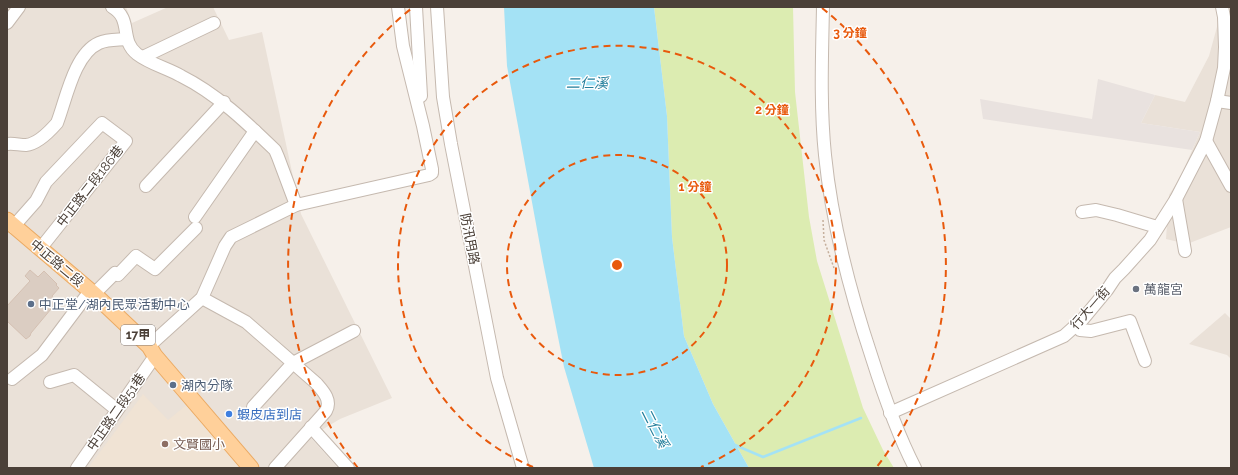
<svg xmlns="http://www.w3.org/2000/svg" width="1238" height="475" viewBox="0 0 1238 475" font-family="Raleway,'Noto Sans TC',sans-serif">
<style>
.residential{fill:#eae1d8}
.industrial{fill:#e9e2df}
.education{fill:#f0e3d4}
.green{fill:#dcecb1}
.water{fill:#a4e2f5}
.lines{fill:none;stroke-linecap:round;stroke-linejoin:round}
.stream{stroke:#a4e2f5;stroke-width:2.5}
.building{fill:#dbcdc2;stroke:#d4c0b2}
.minor-casing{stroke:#c5b9af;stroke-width:14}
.major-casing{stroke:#ebaa63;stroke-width:17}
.path{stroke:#c5af9c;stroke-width:1.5;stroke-dasharray:2 2;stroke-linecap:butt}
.minor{stroke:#fff;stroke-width:12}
.major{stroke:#ffd09a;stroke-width:15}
.ring{fill:none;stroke:#e8590c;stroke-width:2;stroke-dasharray:7 5}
.worship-dot{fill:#6b7280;stroke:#fff;stroke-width:1.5}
.service-dot{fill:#5c6f8a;stroke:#fff;stroke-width:1.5}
.shop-dot{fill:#3f7fe0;stroke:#fff;stroke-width:1.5}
.education-dot{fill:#8d6e63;stroke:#fff;stroke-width:1.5}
.labels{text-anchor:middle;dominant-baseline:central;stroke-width:3;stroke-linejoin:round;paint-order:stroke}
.shield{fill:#fff;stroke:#817974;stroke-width:1}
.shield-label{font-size:12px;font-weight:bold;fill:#4b4038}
.street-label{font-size:13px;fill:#4b4038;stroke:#fff}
.worship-label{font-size:13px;fill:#5b616d;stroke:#fff;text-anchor:start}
.service-label{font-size:13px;fill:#4e5e75;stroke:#fff;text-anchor:start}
.shop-label{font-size:13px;fill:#366cbe;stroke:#fff;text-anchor:start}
.education-label{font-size:13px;fill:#785e54;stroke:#fff;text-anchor:start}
.water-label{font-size:14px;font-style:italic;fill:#247f9c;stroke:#fff}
.centre{fill:#e8590c;stroke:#fff;stroke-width:2}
.ring-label{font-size:12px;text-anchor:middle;font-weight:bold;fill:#e8590c;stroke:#fff;stroke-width:3;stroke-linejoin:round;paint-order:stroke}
</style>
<rect width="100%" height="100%" fill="#f6f0ea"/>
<g class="residential">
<path d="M7 7H126L132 23 168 7H213L229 40 262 32 301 214 392 398 340 419 310 437 338 468H7Z"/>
<path d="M1218 7H1231V227L1187 244 1166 239 1169 195 1180 178 1200 132 1141 123 1155 95 1185 102 1209 56 1220 16Z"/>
<path d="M1225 313 1231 319V359L1227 355 1189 344Z"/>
</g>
<path class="industrial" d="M1098 79 1155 95 1141 123 1200 132 1192 150 983 119 980 99 1092 119Z"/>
<path class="education" d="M143 394 168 420 189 403 245 468H88Z"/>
<path class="green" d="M654 7H793L795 92 809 217 817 261 863 408 883 450 894 468H749L713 404 684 336 672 237 667 116Z"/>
<path class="water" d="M504 7H654L667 116 672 237 684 336 713 404 749 468H594L564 367 543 262 507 66Z"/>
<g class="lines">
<path class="stream" d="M735 445 763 457 861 418"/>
</g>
<path class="building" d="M30 270 38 277 44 271 57 284 56 285 59 288 52 296 56 303 31 333 30 336 26 339 7 321V306L30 281 25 276Z"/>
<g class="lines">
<g class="minor-casing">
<g id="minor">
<path d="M112 7C133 19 119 40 137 54 150 64 167 68 181 76 217 94 246 122 275 150L278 157 296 205"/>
<path d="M416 7 421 96"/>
<path d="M437 7 443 97 451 144 497 378 523 468"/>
<path d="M823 7C822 56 820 106 825 155 832 225 850 292 872 358 884 396 897 433 915 468"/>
<path d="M7 23 19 7"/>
<path d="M143 57 214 23"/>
<path d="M1217 101 1231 103"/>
<path d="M1206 141 1231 186"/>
<path d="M7 144C14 143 19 145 26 145 37 144 50 131 57 123 66 100 74 54 99 43 108 39 118 40 127 39"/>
<path d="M146 186 224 102"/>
<path d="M1176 199 1185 251"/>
<path d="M1082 212 1096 210 1117 215 1157 227"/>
<path d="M195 217 255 131"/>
<path d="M13 227 36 201 46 182 102 123 126 141 40 249"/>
<path d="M94 294 115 273 118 275 136 256 155 269 196 228"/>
<path d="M202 298 246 322 316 383C323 391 332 400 326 411L275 468"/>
<path d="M1077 326 1080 330 1091 331 1130 321 1145 361"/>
<path d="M149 346 202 298 225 246 231 237 296 205 429 175 432 173V169L423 126 403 46 398 7"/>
<path d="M12 379 42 355 90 291"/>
<path d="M50 382 74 375 117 410"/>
<path d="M253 407 293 363 354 331"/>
<path d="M890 413 1064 336 1083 319 1107 290 1115 278 1124 269 1150 240 1176 199 1206 141 1217 101 1224 68 1225 47 1224 17 1222 7"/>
<path d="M311 427 348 468"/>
<path d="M77 468 155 356"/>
</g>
</g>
<g class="major-casing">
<path id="major" d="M7 220 94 294 149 346 155 356 251 468"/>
</g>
<path class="path" d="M823 220 824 240 834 268"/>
<use href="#minor" class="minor"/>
<use href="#major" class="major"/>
</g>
<g class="ring">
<circle cx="617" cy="265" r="110"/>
<path d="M533 467A219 219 0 1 1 701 467"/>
<path d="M358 468A329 329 0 0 1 412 8M822 8A329 329 0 0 1 876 468"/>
</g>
<circle class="worship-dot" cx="1136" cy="289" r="4"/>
<g class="service-dot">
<circle cx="31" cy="304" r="4"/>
<circle cx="173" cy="385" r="4"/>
</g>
<circle class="shop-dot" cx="229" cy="414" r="4"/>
<circle class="education-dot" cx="165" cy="444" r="4"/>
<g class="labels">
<rect class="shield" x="121" y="325" width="34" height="20" rx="3"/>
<g class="shield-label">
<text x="138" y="335">17甲</text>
</g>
<g class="street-label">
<text transform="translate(90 186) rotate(-52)">中正路二段186巷</text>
<text transform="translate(470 239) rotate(79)">防汛用路</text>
<text transform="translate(57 263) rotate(40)">中正路二段</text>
<text transform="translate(1090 308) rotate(-49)">行大一街</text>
<text transform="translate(116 412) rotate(-55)">中正路二段51巷</text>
</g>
<g class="worship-label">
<text x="1144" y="289">萬龍宮</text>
</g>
<g class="service-label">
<text x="39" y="304">中正堂/湖內民眾活動中心</text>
<text x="181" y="385">湖內分隊</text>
</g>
<g class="shop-label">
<text x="237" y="414">蝦皮店到店</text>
</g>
<g class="education-label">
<text x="173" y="444">文賢國小</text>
</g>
<g class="water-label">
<text x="587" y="83">二仁溪</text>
<text transform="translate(655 428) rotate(63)">二仁溪</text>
</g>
</g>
<circle cx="617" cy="265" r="6" class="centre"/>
<g class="ring-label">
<text x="850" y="37">3 分鐘</text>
<text x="772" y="114">2 分鐘</text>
<text x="695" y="191">1 分鐘</text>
</g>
<rect width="1238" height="475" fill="none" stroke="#4b4038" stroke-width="16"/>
</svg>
